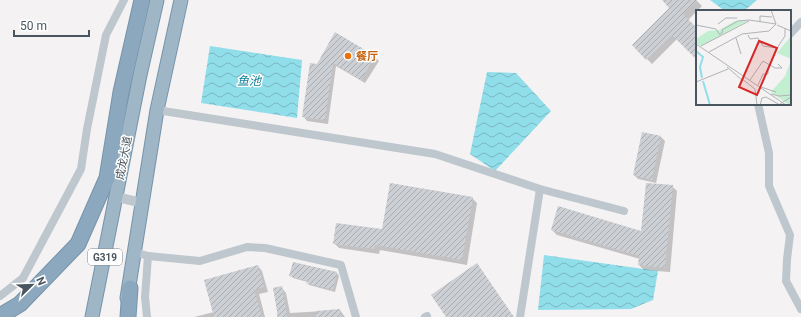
<svg xmlns="http://www.w3.org/2000/svg" width="801" height="317" viewBox="0 0 801 317" font-family="Roboto,'Noto Sans SC',sans-serif">
<style>
.water{fill:url(#water-waves)}
.shadow{fill:#0003}
.building{fill:url(#building-hatch)}
.lines{fill:none;stroke-linecap:round;stroke-linejoin:round}
.trunk-casing{stroke:#7693aa;stroke-width:15}
.motorway-casing{stroke:#7693aa;stroke-width:17}
.minor{stroke:#bec7ce;stroke-width:8}
.tertiary{stroke:#bec7ce;stroke-width:10}
.trunk{stroke:#9fb6c6;stroke-width:13}
.motorway{stroke:#8ba8be;stroke-width:15}
.food-dot{fill:#e8710a;stroke:#fff;stroke-width:1.5}
.labels{text-anchor:middle;dominant-baseline:central;stroke-width:3;stroke-linejoin:round;paint-order:stroke}
.shield{fill:#fff;stroke:#80898f;stroke-width:1}
.shield-label{font-size:10px;font-weight:bold;fill:#4a565f}
.food-label{font-size:11px;font-weight:bold;fill:#c56008;stroke:#fff;text-anchor:start}
.street-label{font-size:11px;fill:#4a565f;stroke:#fff}
.water-label{font-size:12px;font-style:italic;fill:#108194;stroke:#fff}
.inset-river{fill:none;stroke:#91deeb;stroke-width:2}
.inset-road{fill:none;stroke:#b0b4b7;stroke-width:1}
.view{fill:#d62828;fill-opacity:0.15;stroke:#d62828;stroke-width:2}
.inset-edge{fill:none;stroke:#4a565f;stroke-width:2}
</style>
<defs>
<pattern id="water-waves" width="16" height="10" patternUnits="userSpaceOnUse"><rect width="16" height="10" fill="#91deeb"/><path d="M0 5q4-4 8 0t8 0" fill="none" stroke="#78b7c2"/></pattern>
<pattern id="building-hatch" width="6" height="6" patternUnits="userSpaceOnUse"><rect width="6" height="6" fill="#cccfd4"/><path d="M-1 1l2-2M0 6l6-6M5 7l2-2" fill="none" stroke="#a8abaf"/></pattern>
</defs>
<rect width="100%" height="100%" fill="#f4f2f2"/>
<g class="water">
<path d="M710 0H757L744 11H725Z"/>
<path d="M210 46 302 60 297 118 201 103Z"/>
<path d="M487 72 516 73 551 111 495 171 470 154Z"/>
<path d="M544 255 658 271 653 300 631 309 538 310Z"/>
</g>
<g class="shadow">
<path d="M663 0H696L702 6 688 20 697 29V59L677 39 652 64 633 45 671 8Z"/>
<path d="M336 33 375 57 379 61 365 83 336 66 328 124 307 121 304 117Z"/>
<path d="M643 133 661 137 665 141 656 183 638 179 634 175Z"/>
<path d="M672 186 677 191 670 272 644 270 639 265 640 259 557 235 552 230 642 232Z"/>
<path d="M472 198 477 203 467 265 380 250 379 254 339 248 334 243 383 230Z"/>
<path d="M258 266 262 271 268 292 259 294 265 317H194L214 312Z"/>
<path d="M337 273 339 276 335 292 309 285 307 283H311L293 278 290 275Z"/>
<path d="M281 287 286 293 290 313 340 310 345 317H277Z"/>
</g>
<g class="building">
<path d="M662 0H697L683 14 697 28V60L672 35 646 60 632 45 669 8Z"/>
<path d="M335 32 375 56 361 80 333 63 325 120 302 117 310 63 317 64Z"/>
<path d="M642 132 661 136 652 180 633 175Z"/>
<path d="M390 183 473 197 462 260 375 245 374 249 333 244 336 223 382 229Z"/>
<path d="M646 183 673 185 665 268 638 265 639 256 551 230 558 206 641 231Z"/>
<path d="M293 262 337 272 333 290 305 283 311 282 289 276Z"/>
<path d="M477 263 514 317H446L431 295Z"/>
<path d="M258 265 264 287 254 290 262 317H214L204 280Z"/>
<path d="M282 286 287 317H278L273 288Z"/>
<path d="M340 309 341 317H316V311Z"/>
</g>
<g class="lines">
<g class="trunk-casing">
<g id="trunk">
<path d="M127 298 157 110 181 0"/>
<path d="M92 317 140 75 157 0"/>
</g>
</g>
<g class="motorway-casing">
<g id="motorway">
<path d="M0 316 20 304 78 244 107 178 121 92 142 0"/>
<path d="M128 317 130 288"/>
</g>
</g>
<g class="minor">
<path d="M790 34 801 22"/>
<path d="M758 104 769 153V186L790 235 787 259 786 281 801 309"/>
<path d="M157 110 435 154 540 189 520 317"/>
<path d="M540 189 624 211"/>
<path d="M135 252 148 256 200 261 247 247 265 248 341 265 356 317"/>
<path d="M0 296 23 278 81 169 87 129 106 35 124 0"/>
<path d="M147 317 145 297 148 256"/>
<path d="M425 317 427 316"/>
</g>
<path class="tertiary" d="M117 197 142 203"/>
<use href="#trunk" class="trunk"/>
<use href="#motorway" class="motorway"/>
</g>
<circle class="food-dot" cx="348" cy="56" r="4"/>
<g class="labels">
<rect class="shield" x="88" y="249" width="34" height="16" rx="3"/>
<g class="shield-label">
<text x="105" y="257">G319</text>
</g>
<g class="food-label">
<text x="356" y="56">餐厅</text>
</g>
<g class="street-label">
<text transform="translate(124 158) rotate(-79)">成龙大道</text>
</g>
<g class="water-label">
<text x="249" y="81">鱼池</text>
</g>
</g>
<g transform="translate(696 10)">
<rect width="95" height="95" fill="#f4f2f2"/>
<path d="M53 10 5 36 0 33V29L12 21 23 20 39 11ZM95 26V49L81 43ZM95 50V95H93L75 82 89 66Z" fill="#c3efd1"/>
<path class="inset-river" d="M0 41 7 47 4 57 6 68M7 71 14 95"/>
<path class="inset-road" d="M75 0 80 14M64 12V6L76 7M22 14 30 8H41M0 15 20 19 24 25M81 15 95 21M24 24 27 22 26 20 42 11 53 10 80 14M52 25 54 29 62 28 67 36 81 38 89 26V18M40 28 45 44M0 34 90 95M5 36 53 11M13 42 46 24 73 21 80 14M31 57 46 70M46 69 59 79 61 95M54 70 67 51 79 58H86L82 54M0 72 32 59M62 75 67 64H72V60M65 77 80 82M75 84 83 86 95 85M84 94 95 87M64 95 66 88 70 87 84 95"/>
<path class="view" d="M63 31 81 38 61 85 43 77Z"/>
<rect width="95" height="95" class="inset-edge"/>
</g>
<g transform="translate(32 285) rotate(67)" stroke="#ffffff" stroke-width="3" paint-order="stroke">
<path d="M0-3L7 15L0 10L-7 15Z" fill="#4a565f"/>
<text y="-6" font-size="11" font-weight="bold" text-anchor="middle" fill="#4a565f">N</text>
</g>
<path d="M14 30v6h75v-6" fill="none" stroke="#4a565f" stroke-width="2"/>
<text x="20" y="30" font-size="12" fill="#4a565f" stroke="#ffffff" stroke-width="3" paint-order="stroke">50 m</text>
</svg>
